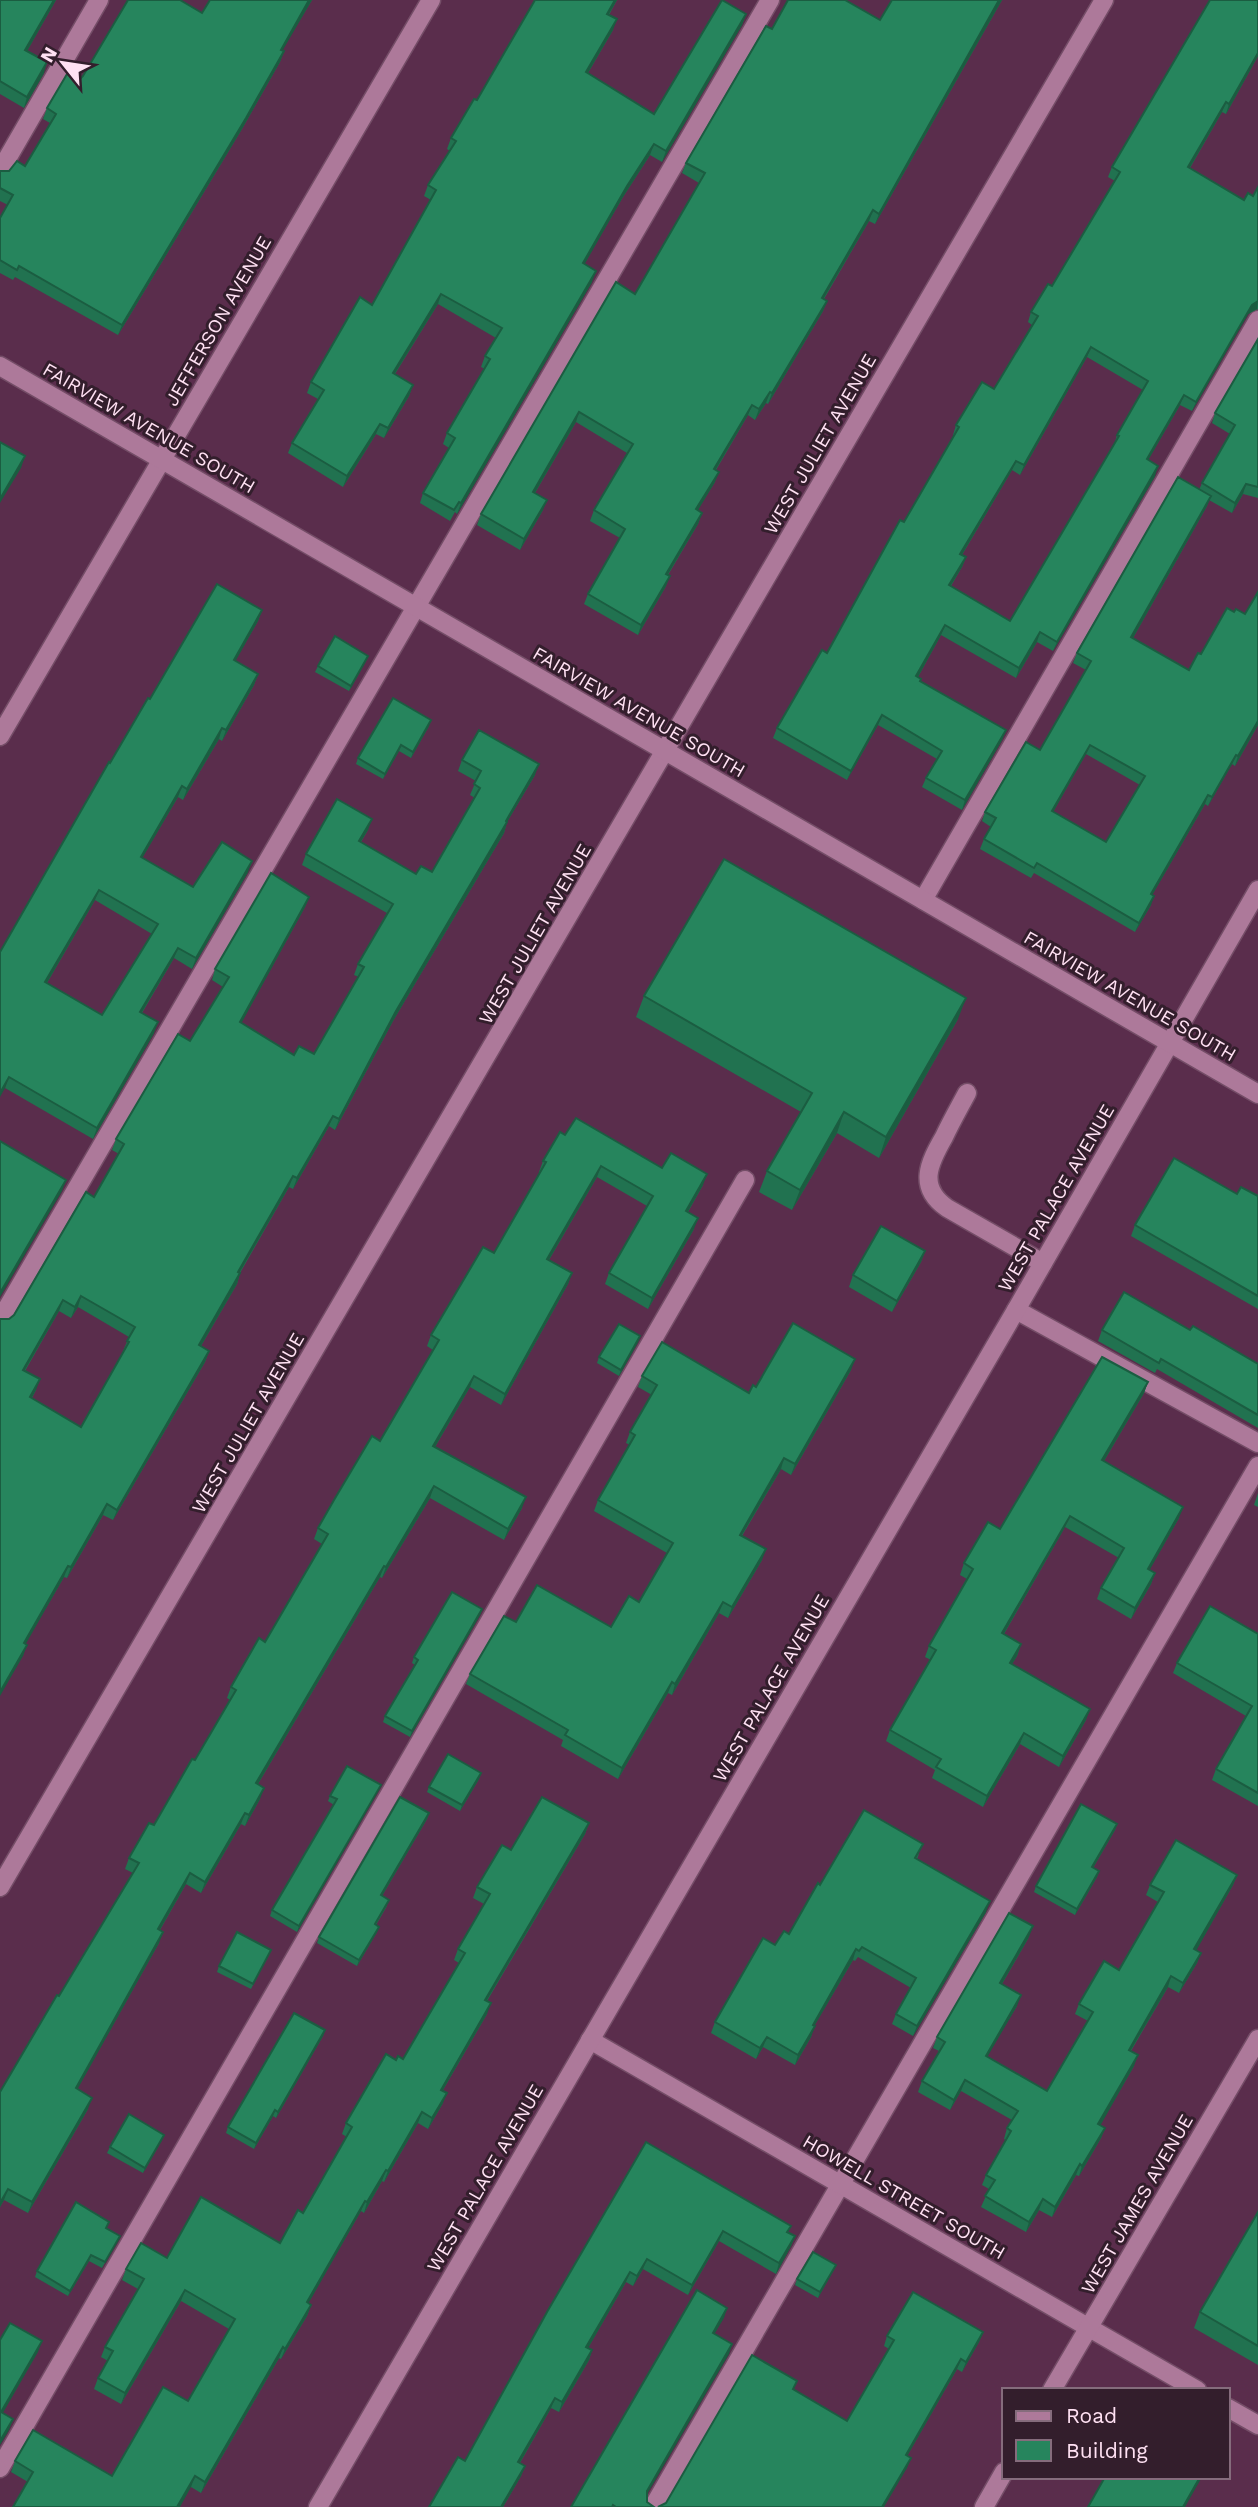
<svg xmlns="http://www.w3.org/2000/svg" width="1258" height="2507" viewBox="0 0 1258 2507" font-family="'Work Sans',sans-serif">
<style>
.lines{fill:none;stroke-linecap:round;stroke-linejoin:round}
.lane-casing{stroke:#744d67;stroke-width:21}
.street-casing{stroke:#744d67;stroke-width:21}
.secondary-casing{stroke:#744d67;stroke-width:21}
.lane{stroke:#ad799a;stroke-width:18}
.street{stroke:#ad799a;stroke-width:18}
.secondary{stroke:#ad799a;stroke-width:18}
.wall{fill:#217250;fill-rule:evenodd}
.shaded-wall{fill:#1b5d41}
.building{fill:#26855d;stroke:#1b5d41;stroke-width:2;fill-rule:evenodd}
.labels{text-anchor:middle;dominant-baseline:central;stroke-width:6;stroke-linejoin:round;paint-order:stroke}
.street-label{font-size:19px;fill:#ffe1f3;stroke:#331e2c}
</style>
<rect width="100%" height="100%" fill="#5a2d4c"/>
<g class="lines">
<g class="lane-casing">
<g id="lane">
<path d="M0 171 99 0"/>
<path d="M923 900 1258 320"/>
<path d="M967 1093C959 1108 951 1122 944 1137 929 1163 917 1187 947 1208L1043 1263"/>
<path d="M1016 1310 1258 1443"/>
<path d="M0 1320 770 0"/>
<path d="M0 2468 745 1180"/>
<path d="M653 2507 1258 1466"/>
</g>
</g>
<g class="street-casing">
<g id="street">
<path d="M0 736 431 0"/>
<path d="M0 1887 1104 0"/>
<path d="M590 2040 1197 2390"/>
<path d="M1052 2390 1258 2039"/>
<path d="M1228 2408 1258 2425"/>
<path d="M318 2507 1016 1310 1258 890"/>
<path d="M984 2507 1004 2472"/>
</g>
</g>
<g class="secondary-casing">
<path id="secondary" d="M0 366 1258 1094"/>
</g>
<use href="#lane" class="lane"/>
<use href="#street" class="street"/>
<use href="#secondary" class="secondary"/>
</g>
<g class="wall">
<path d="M0 0H56L27 51 44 73 24 108 0 94Z"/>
<path d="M210 0H312L282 50 284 51 280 62 242 129 118 335 15 277 13 280 0 273V218L8 205 0 201V171H9L25 166 50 123 43 119 47 108 79 80 202 13Z"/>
<path d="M535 0H617L609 15 613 30 588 73 654 114 746 14 742 25 662 162 650 155 623 197 584 264 592 282 457 514 455 512 450 521 420 503 423 493 449 448 443 444 447 433 485 369 481 367 485 356 496 338 438 304 395 374 413 385 409 396 384 438 376 434 343 487 288 453 292 443 318 399 307 393 311 382 372 305 431 200 424 196 428 185 450 151 447 149 451 138 477 100Z"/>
<path d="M892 0H1002L875 224 869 221 824 299 827 301 823 311 768 404 766 403 755 420 748 415 716 470 715 482 697 511 702 513 698 524 668 575 666 586 638 635 584 604 588 594 620 538 590 521 594 510 627 453 576 422 535 493 543 510 520 550 477 525 481 514 635 294 699 183 682 173 686 163 772 29 880 20Z"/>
<path d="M1258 0V56L1226 114 1222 112 1190 168 1244 200 1253 196 1258 187V309L1248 314 1192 411 1180 405 1148 460 1155 476 1053 651 1037 642 1016 678 941 635 918 677 920 681 1006 730 1002 740 962 810 922 787 926 778 937 759 878 725 847 780 773 738 777 728 827 653 904 522 954 436 953 435 956 425 994 389 1032 325 1028 322 1031 312 1052 286 1115 181 1108 177 1112 167ZM1087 357 1143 390 1117 435 1114 445 1010 621 951 586 962 567 966 557 962 555 1012 470 1020 475Z"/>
<path d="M1258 339V498L1243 494 1232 513 1209 500 1207 506 1133 638 1189 670 1234 612 1245 614 1258 592V725L1235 766 1232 764 1208 806 1205 804 1152 895 1151 905 1135 932 1034 873 1031 878 980 849 984 839 991 827 982 821 985 812 1040 750 1086 670 1073 663 1077 653 1199 490 1202 483 1230 434 1212 423 1215 413ZM1086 754 1140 785 1106 842 1053 812Z"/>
<path d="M262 610 258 621 235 661 258 674 254 685 222 741 219 739 183 800 178 797 142 858 193 887 248 872 192 969 174 958 142 1013 154 1033 93 1139 5 1088 110 763 150 699ZM95 900 152 934 102 1015 47 983Z"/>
<path d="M366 661 349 691 315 672 318 666Z"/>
<path d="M429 726 411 758 399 751 383 779 356 764 358 758Z"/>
<path d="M462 760 535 775 507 822 504 833 393 1021 335 1130 329 1126 293 1189 289 1187 240 1273 237 1284 201 1346 209 1351 205 1362 113 1520 103 1515 67 1578 64 1577 25 1644 23 1656 9 1319 14 1315 94 1197 119 1154 112 1150 116 1139 190 1041 223 987 212 980 215 969 309 897 305 907 241 1023 294 1055 314 1054 359 977 354 975 358 964 387 913 302 865 306 854 368 830 361 842 416 874 432 872 475 798 470 795 476 781 458 771ZM78 1307 129 1337 123 1351 124 1352 81 1427 32 1398 36 1390 25 1371 59 1311 71 1318Z"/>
<path d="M644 996 958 1019 879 1158 837 1133 792 1210 759 1192 767 1171 801 1112 636 1017Z"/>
<path d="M565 1135 662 1168 703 1185 688 1212 694 1229 648 1309 605 1284 609 1273 647 1206 597 1177 549 1260 572 1273 568 1284 501 1405 470 1387 435 1447 522 1508 504 1540 430 1498 382 1578 380 1577 258 1784 260 1799 245 1826 241 1824 201 1893 186 1884 160 1930 159 1943 77 2089 88 2109 28 2213 4 2200 0 2207V2092L59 1996 133 1873 125 1869 129 1858 154 1825 195 1760 230 1700 227 1698 231 1687 265 1642 322 1544 314 1539 318 1528 380 1441 433 1350 427 1346 431 1335 494 1253 540 1172H539L543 1161Z"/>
<path d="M1237 1194 1258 1196V1309L1131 1236 1135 1225Z"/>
<path d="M925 1251 921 1262 892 1312 849 1287 853 1275Z"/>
<path d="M1102 1330H1190L1258 1364V1428L1157 1369 1155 1373 1098 1341Z"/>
<path d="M640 1336 638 1342 619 1376 597 1363 599 1357Z"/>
<path d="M851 1370 791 1475 781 1469 742 1536 762 1560 728 1618 719 1613 672 1695 668 1693 618 1779 561 1746 563 1740 466 1684 470 1674 516 1622 611 1627 639 1602 667 1553 594 1511 598 1500 630 1445 626 1443 630 1432 652 1395 638 1387 642 1376 749 1393 756 1387Z"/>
<path d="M1148 1382 1144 1393 1104 1461 1179 1518 1149 1570 1155 1573 1151 1584 1131 1619 1097 1599 1101 1588 1119 1558 1065 1527 1004 1634 1021 1644 1017 1656 1012 1664 1086 1720 1059 1767 1020 1744 983 1807 932 1778 935 1770 886 1741 890 1730 931 1660 925 1657 929 1646 967 1579 960 1575 964 1563 1000 1529Z"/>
<path d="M1258 1493V1507L1254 1505Z"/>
<path d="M482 1609 480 1615 410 1737 383 1722 385 1716 415 1665 412 1663 414 1657Z"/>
<path d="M1258 1634V1806L1212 1780 1216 1769 1246 1716 1173 1673 1177 1663Z"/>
<path d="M481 1773 479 1779 460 1811 427 1792 429 1787Z"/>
<path d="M378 1791 297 1932 270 1916 272 1910 334 1805 328 1801 330 1796Z"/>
<path d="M429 1813 427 1819 382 1896 387 1906 376 1925 377 1932 357 1966 317 1943 319 1937Z"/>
<path d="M589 1823 585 1834 487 2001V2014L443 2090V2103L428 2129 418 2123 384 2182 382 2181 364 2213 361 2211 308 2303 311 2305 307 2316 281 2359 279 2358 201 2493 191 2487 28 2482 11 2472 15 2461 112 2476 188 2401 229 2329 181 2301 121 2404 94 2389 98 2378 108 2361 101 2357 105 2347 138 2289 122 2280 126 2269 167 2258 280 2243 303 2213 347 2137 342 2134 346 2123 396 2060 403 2059 459 1963 454 1960 458 1949 484 1904 473 1898 477 1887 511 1850Z"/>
<path d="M1117 1824 1115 1830 1093 1868 1099 1871 1097 1877 1075 1915 1034 1892 1036 1886Z"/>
<path d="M919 1854 917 1859 986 1912 913 2036 892 2024 896 2014 911 1988 858 1957 855 1961 853 1960 814 2026 811 2037 795 2065 763 2047 756 2059 711 2033 715 2022 775 1945 789 1934 820 1885Z"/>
<path d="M1237 1875 1233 1885 1196 1950 1201 1953 1197 1963 1179 1993 1168 1987 1131 2051 1134 2066 1100 2125 1105 2128 1101 2138 1079 2176 1076 2175 1052 2217 1039 2210 1026 2232 981 2207 989 2189 982 2185 986 2175 1006 2140 1004 2139 1007 2128 1012 2120 961 2091 950 2110 918 2092 922 2081 939 2051 933 2048 937 2037 1029 1937 1002 1984 1017 2006 987 2056 1047 2091 1088 2021 1075 2014 1079 2004 1119 1970 1158 1902 1146 1895 1150 1885Z"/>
<path d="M271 1950 251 1989 217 1972 219 1966Z"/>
<path d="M325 2030 323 2036 276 2118 273 2116 254 2149 226 2133 228 2127Z"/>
<path d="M164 2135 162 2140 143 2173 107 2153 110 2147Z"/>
<path d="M646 2142 791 2226 788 2232 795 2236 791 2246 776 2274 719 2241 688 2295 643 2269 633 2286 626 2282 588 2348 592 2350 589 2360 559 2412 551 2408 520 2463 525 2466 521 2476 503 2507H429L465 2461Z"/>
<path d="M1258 2212V2365L1194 2328 1200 2312Z"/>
<path d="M106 2229 117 2242 102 2268 89 2261 68 2296 35 2277 37 2271Z"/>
<path d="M833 2271 818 2298 795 2285 797 2279Z"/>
<path d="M983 2332 979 2342 962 2372 957 2369 907 2456V2468L666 2503 794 2390 847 2421 889 2349 884 2346 887 2336Z"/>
</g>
<g class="shaded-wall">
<path d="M54 0H56L22 60 25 50Z"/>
<path d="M309 0H312L277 60 281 50Z"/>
<path d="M615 0H617L603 24 607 14Z"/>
<path d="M999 0H1002L875 224 879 214Z"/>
<path d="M746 14 742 25 662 162 666 151Z"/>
<path d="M617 19 613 30 582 83 586 72Z"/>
<path d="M284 51 280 62 242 129 118 335 122 325Z"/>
<path d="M1258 53V56L1226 114 1229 104Z"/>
<path d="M47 62 44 73 24 108 27 97Z"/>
<path d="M1226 102 1222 112 1185 176 1188 167Z"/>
<path d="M654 144 650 155 623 197 579 274 583 263 627 186Z"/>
<path d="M873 210 869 221 818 308 822 298Z"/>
<path d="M596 271 592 282 457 514 461 503Z"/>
<path d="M441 294 438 304 389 383 393 373Z"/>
<path d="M827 301 823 311 768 404 772 393Z"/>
<path d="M1258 301 1257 309 1248 314 1192 411 1196 402 1252 305Z"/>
<path d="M1091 347 1087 357 1020 475 1024 465Z"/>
<path d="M413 385 409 396 384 438 388 428Z"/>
<path d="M770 392 766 403 755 420 759 409Z"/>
<path d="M1184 395 1180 405 1143 469 1147 459Z"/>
<path d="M752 405 748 415 710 479 714 469Z"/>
<path d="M579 412 576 422 529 503 533 492Z"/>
<path d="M380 424 376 434 343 487 347 476Z"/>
<path d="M25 456 21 468 0 503V499Z"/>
<path d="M1016 461 1012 470 957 563 960 554Z"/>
<path d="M1158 466 1155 476 1053 651 1057 642Z"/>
<path d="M719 472 715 482 692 520 696 509Z"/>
<path d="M1246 484 1243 494 1232 513 1235 503Z"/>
<path d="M1211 496 1207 506 1128 647 1131 637Z"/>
<path d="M547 500 543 510 520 550 524 539Z"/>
<path d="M702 513 698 524 662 584 666 574Z"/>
<path d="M966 557 962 567 945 595 949 585Z"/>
<path d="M670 576 666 586 638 635 641 625Z"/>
<path d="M262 610 258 621 230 671 234 660Z"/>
<path d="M945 625 941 635 913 686 916 676Z"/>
<path d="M1040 632 1037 642 1016 678 1019 668Z"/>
<path d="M368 656 366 661 349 691 351 686Z"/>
<path d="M258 674 254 685 222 741 226 730Z"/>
<path d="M882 715 878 725 847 780 851 771Z"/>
<path d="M431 720 429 726 411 758 413 752Z"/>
<path d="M1258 721V725L1235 766 1238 756Z"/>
<path d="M222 728 219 739 183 800 187 789Z"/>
<path d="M1006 730 1002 740 962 810 965 800Z"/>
<path d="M401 745 399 751 383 779 385 774Z"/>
<path d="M1090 745 1086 754 1048 821 1052 811Z"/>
<path d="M1236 755 1232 764 1208 806 1212 797Z"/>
<path d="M539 764 535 775 507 822 504 833 393 1021 335 1130 339 1119 396 1011Z"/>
<path d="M182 786 178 797 137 867 141 857Z"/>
<path d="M1208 795 1205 804 1147 904 1151 894Z"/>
<path d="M372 819 368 830 355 851 359 841Z"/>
<path d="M252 861 248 872 192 969 196 958Z"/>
<path d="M99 890 95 900 41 993 45 982Z"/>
<path d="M1154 896 1151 905 1135 932 1139 923Z"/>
<path d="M309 897 305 907 236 1033 240 1022Z"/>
<path d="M178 948 174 958 136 1022 140 1012Z"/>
<path d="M966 998 958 1019 879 1158 886 1137Z"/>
<path d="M158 1022 154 1033 93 1139 97 1128Z"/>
<path d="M9 1077 5 1088 0 1097V1093Z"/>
<path d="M844 1112 837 1133 792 1210 800 1190Z"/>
<path d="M333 1116 329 1126 293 1189 297 1178Z"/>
<path d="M601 1166 597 1177 543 1270 547 1259Z"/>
<path d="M707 1174 703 1185 682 1222 686 1211Z"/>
<path d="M293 1176 289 1187 234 1282 238 1272Z"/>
<path d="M66 1180 62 1191 0 1297V1293Z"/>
<path d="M698 1218 694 1229 648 1309 652 1298Z"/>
<path d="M925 1251 921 1262 892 1312 897 1301Z"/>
<path d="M240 1273 237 1284 195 1356 199 1345Z"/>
<path d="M572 1273 568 1284 501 1405 505 1394Z"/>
<path d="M81 1296 78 1307 71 1318 75 1307Z"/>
<path d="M63 1300 59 1311 19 1380 23 1370Z"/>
<path d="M640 1336 638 1342 619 1376 621 1370Z"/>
<path d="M209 1351 205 1362 113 1520 117 1510Z"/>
<path d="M855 1359 851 1370 791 1475 795 1464Z"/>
<path d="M474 1376 470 1387 429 1457 433 1446Z"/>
<path d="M40 1379 36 1390 26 1408 30 1397Z"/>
<path d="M1148 1382 1144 1393 1098 1471 1102 1460Z"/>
<path d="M784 1458 781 1469 736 1545 740 1535Z"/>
<path d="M434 1486 430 1498 382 1578 386 1567Z"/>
<path d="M526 1497 522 1508 504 1540 508 1529Z"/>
<path d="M107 1504 103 1515 67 1578 71 1567Z"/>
<path d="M1183 1507 1179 1518 1144 1580 1148 1569Z"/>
<path d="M1070 1516 1065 1527 998 1644 1002 1633Z"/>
<path d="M766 1549 762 1560 728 1618 732 1607Z"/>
<path d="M68 1566 64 1577 20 1654 24 1643Z"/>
<path d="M384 1566 380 1577 252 1794 256 1783Z"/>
<path d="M1155 1573 1151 1584 1131 1619 1135 1608Z"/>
<path d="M723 1602 719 1613 672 1695 675 1684Z"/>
<path d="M482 1609 480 1615 410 1737 412 1731Z"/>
<path d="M1021 1644 1017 1656 1006 1674 1010 1663Z"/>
<path d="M27 1645 23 1656 0 1696V1692Z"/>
<path d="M672 1682 668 1693 618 1779 622 1768Z"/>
<path d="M1090 1709 1086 1720 1059 1767 1063 1756Z"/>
<path d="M1024 1733 1020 1744 983 1807 987 1796Z"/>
<path d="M481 1773 479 1779 460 1811 462 1805Z"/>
<path d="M381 1785 378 1791 297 1932 299 1926Z"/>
<path d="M264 1788 260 1799 245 1826 249 1815Z"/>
<path d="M245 1813 241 1824 201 1893 205 1882Z"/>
<path d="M429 1813 427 1819 379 1901 381 1895Z"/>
<path d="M589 1823 585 1834 481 2010 485 2000Z"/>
<path d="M1117 1824 1115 1830 1090 1873 1092 1867Z"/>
<path d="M1099 1871 1097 1877 1075 1915 1077 1909Z"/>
<path d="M190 1873 186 1884 154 1940 158 1929Z"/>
<path d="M1237 1875 1233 1885 1191 1960 1194 1949Z"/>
<path d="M990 1901 986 1912 913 2036 917 2026Z"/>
<path d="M1033 1926 1029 1937 996 1994 1000 1983Z"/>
<path d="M379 1927 377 1932 357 1966 359 1960Z"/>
<path d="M163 1932 159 1943 72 2099 76 2088Z"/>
<path d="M856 1949 853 1960 809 2035 813 2025Z"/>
<path d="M1201 1953 1197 1963 1179 1993 1183 1983Z"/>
<path d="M1171 1976 1168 1987 1125 2060 1129 2050Z"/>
<path d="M1021 1995 1017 2006 982 2066 986 2056Z"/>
<path d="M491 2003 487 2014 437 2100 441 2090Z"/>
<path d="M815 2026 811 2037 795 2065 798 2055Z"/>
<path d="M325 2030 323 2036 276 2118 278 2112Z"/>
<path d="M767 2037 763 2047 756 2059 760 2048Z"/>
<path d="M1138 2055 1134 2066 1095 2135 1098 2124Z"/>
<path d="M965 2080 961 2091 950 2110 954 2100Z"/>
<path d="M447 2093 443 2103 428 2129 432 2118Z"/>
<path d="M92 2098 88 2109 28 2213 32 2202Z"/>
<path d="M275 2110 273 2116 254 2149 256 2143Z"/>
<path d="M422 2112 418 2123 384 2182 388 2171Z"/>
<path d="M1105 2128 1101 2138 1079 2176 1082 2166Z"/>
<path d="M164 2135 162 2140 143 2173 145 2168Z"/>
<path d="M1080 2164 1076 2175 1052 2217 1055 2207Z"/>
<path d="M386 2170 382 2181 364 2213 367 2202Z"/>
<path d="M8 2189 4 2200 0 2207V2203Z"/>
<path d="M1043 2199 1039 2210 1026 2232 1029 2222Z"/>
<path d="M365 2201 361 2211 303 2313 307 2302Z"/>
<path d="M723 2231 719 2241 688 2295 692 2285Z"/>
<path d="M795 2236 791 2246 776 2274 779 2263Z"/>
<path d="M91 2255 89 2261 68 2296 70 2291Z"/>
<path d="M647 2259 643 2269 633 2286 637 2276Z"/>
<path d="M836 2265 833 2271 818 2298 820 2292Z"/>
<path d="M630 2272 626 2282 583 2357 586 2347Z"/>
<path d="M185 2290 181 2301 121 2404 125 2393Z"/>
<path d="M311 2305 307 2316 281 2359 285 2349Z"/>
<path d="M727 2308 724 2318 709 2343 713 2333Z"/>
<path d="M983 2332 979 2342 962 2372 966 2362Z"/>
<path d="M42 2341 38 2352 0 2418 1 2412Z"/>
<path d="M732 2344 729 2354 643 2501 647 2491Z"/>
<path d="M283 2347 279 2358 201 2493 205 2482Z"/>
<path d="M592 2350 589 2360 559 2412 562 2402Z"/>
<path d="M961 2359 957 2369 902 2465 906 2455Z"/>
<path d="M555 2398 551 2408 514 2473 518 2462Z"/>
<path d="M13 2419 9 2430 0 2445V2441Z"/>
<path d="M911 2458 907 2468 884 2507H882Z"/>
<path d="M525 2466 521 2476 503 2507H501Z"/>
<path d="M195 2476 191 2487 180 2507H177Z"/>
<path d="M1200 2477H1202L1185 2507H1183Z"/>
</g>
<g class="building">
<path d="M0 0H54L25 50 47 62 27 97 0 81Z"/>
<path d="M128 0H180L202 13 210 0H309L281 50 284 51 246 118 122 325 19 266 17 270 0 260V218L13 195 0 188V171H9L17 161 25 166 56 114 47 108 67 74 79 80 83 76Z"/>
<path d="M535 0H615L607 14 617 19 586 72 654 114 722 0 746 14 666 151 654 144 627 186 583 263 596 271 461 503 459 502 454 510 423 493 455 438 447 433 490 359 485 356 502 328 441 294 393 373 413 385 388 428 380 424 347 476 292 443 324 390 311 382 360 297 372 305 436 190 428 185 456 141 451 138 474 99 477 100Z"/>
<path d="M788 0H845L880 20 892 0H999L879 214 873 210 822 298 827 301 772 393 770 392 759 409 752 405 714 469 719 472 696 509 702 513 666 574 670 576 641 625 588 594 625 529 594 510 633 444 579 412 533 492 547 500 524 539 481 514 616 282 635 294 705 173 686 163 766 26 772 29Z"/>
<path d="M1210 0H1258V53L1229 104 1226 102 1188 167 1244 200 1248 193 1253 196 1258 187V301L1252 305 1196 402 1184 395 1147 459 1158 466 1057 642 1040 632 1019 668 945 625 916 676 921 679 920 681 1006 730 965 800 926 778 942 751 882 715 851 771 777 728 822 650 827 653 900 520 904 522 959 427 956 425 982 382 994 389 1038 316 1031 312 1048 284 1052 286 1120 172 1112 167ZM1091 347 1148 381 1117 435 1119 436 1010 621 949 585 966 557 960 554 1016 461 1024 465Z"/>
<path d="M1258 339V487L1246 484 1235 503 1202 483 1235 425 1215 413Z"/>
<path d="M0 442 25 456 0 499Z"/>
<path d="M1178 477 1211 496 1131 637 1189 670 1198 653 1201 654 1227 608 1234 612 1236 609 1245 614 1258 592V721L1238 756 1236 755 1212 797 1208 795 1151 894 1154 896 1139 923 1037 863 1034 868 984 839 996 818 985 812 1026 742 1040 750 1091 661 1077 653ZM1090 745 1145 776 1106 842 1052 811Z"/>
<path d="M217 584 262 610 234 660 258 674 226 730 222 728 187 789 182 786 141 857 193 887 222 842 252 861 196 958 178 948 140 1012 158 1022 97 1128 9 1077 0 1093V952L109 762 110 763 148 698 150 699ZM99 890 158 924 102 1015 45 982Z"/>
<path d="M335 636 368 656 351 686 318 666Z"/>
<path d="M393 698 431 720 413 752 401 745 385 774 358 758Z"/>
<path d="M479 730 539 764 506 821 507 822 396 1011 339 1119 333 1116 297 1178 293 1176 238 1272 240 1273 199 1345 209 1351 117 1510 107 1504 71 1567 68 1566 24 1643 27 1645 0 1692V1319H9L14 1315 86 1192 94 1197 124 1144 116 1139 178 1034 190 1041 229 977 215 969 271 873 309 897 240 1022 294 1055 299 1046 314 1054 364 967 358 964 393 904 306 854 337 799 372 819 359 841 416 874 421 866 432 872 480 788 474 784 481 771 462 760ZM81 1296 135 1327 127 1341 129 1342 81 1427 30 1397 40 1379 23 1370 63 1300 75 1307Z"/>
<path d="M724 859 966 998 886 1137 844 1112 800 1190 767 1171 812 1093 644 996Z"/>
<path d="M576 1118 662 1168 671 1153 707 1174 686 1211 698 1218 652 1298 609 1273 653 1196 601 1166 547 1259 572 1273 505 1394 474 1376 433 1446 526 1497 508 1529 434 1486 386 1567 384 1566 256 1783 264 1788 249 1815 245 1813 205 1882 190 1873 158 1929 163 1932 76 2088 92 2098 32 2202 8 2189 0 2203V2092L57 1995 59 1996 139 1863 129 1858 149 1823 154 1825 192 1759 195 1760 236 1690 231 1687 259 1638 265 1642 328 1534 318 1528 334 1500 372 1436 380 1441 439 1340 431 1335 447 1308 483 1247 494 1253 546 1162 543 1161 560 1132 565 1135Z"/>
<path d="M0 1141 66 1180 0 1293Z"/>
<path d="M1174 1158 1237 1194 1241 1187 1258 1196V1296L1135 1225Z"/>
<path d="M881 1226 925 1251 897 1301 853 1275Z"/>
<path d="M1124 1292 1190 1330 1193 1326 1258 1364V1415L1161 1359 1159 1363 1102 1330Z"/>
<path d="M793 1323 855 1359 795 1464 784 1458 740 1535 766 1549 732 1607 723 1602 675 1684 672 1682 622 1768 565 1735 568 1730 470 1674 504 1616 516 1622 537 1585 611 1627 629 1596 639 1602 673 1543 598 1500 635 1435 630 1432 657 1385 642 1376 662 1342 749 1393 753 1385 756 1387Z"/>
<path d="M619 1324 640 1336 621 1370 599 1357Z"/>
<path d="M1102 1357 1148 1382 1102 1460 1183 1507 1148 1569 1155 1573 1135 1608 1101 1588 1124 1548 1070 1516 1002 1633 1021 1644 1010 1663 1090 1709 1063 1756 1024 1733 987 1796 936 1767 941 1759 890 1730 936 1650 929 1646 973 1569 964 1563 988 1522 1000 1529Z"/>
<path d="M452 1592 482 1609 412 1731 385 1716 418 1660 414 1657Z"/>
<path d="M1210 1606 1258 1634V1793L1216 1769 1252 1706 1177 1663Z"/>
<path d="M448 1754 481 1773 462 1805 429 1787Z"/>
<path d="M347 1766 381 1785 299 1926 272 1910 337 1799 330 1796Z"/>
<path d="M400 1797 429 1813 381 1895 389 1900 375 1924 379 1927 359 1960 319 1937Z"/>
<path d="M542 1797 589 1823 485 2000 491 2003 441 2090 447 2093 432 2118 422 2112 388 2171 386 2170 367 2202 365 2201 307 2302 311 2305 285 2349 283 2347 205 2482 195 2476 177 2507H13L33 2472 15 2461 33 2430 112 2476 163 2387 188 2401 235 2319 185 2290 125 2393 98 2378 113 2351 105 2347 144 2279 126 2269 141 2243 167 2258 201 2197 280 2243 298 2210 303 2213 352 2127 346 2123 386 2054 396 2060 398 2056 403 2059 465 1953 458 1949 490 1894 477 1887 502 1845 511 1850Z"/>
<path d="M1081 1804 1117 1824 1092 1867 1099 1871 1077 1909 1036 1886Z"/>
<path d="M864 1810 923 1844 915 1858 990 1901 917 2026 896 2014 916 1978 862 1947 859 1951 856 1949 813 2025 815 2026 798 2055 767 2037 760 2048 715 2022 763 1938 775 1945 784 1931 789 1934 818 1883 820 1885Z"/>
<path d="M1176 1840 1237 1875 1194 1949 1201 1953 1183 1983 1171 1976 1129 2050 1138 2055 1098 2124 1105 2128 1082 2166 1080 2164 1055 2207 1043 2199 1029 2222 985 2196 995 2180 986 2175 1011 2131 1007 2128 1018 2111 965 2080 954 2100 922 2081 945 2042 937 2037 1009 1913 1033 1926 1000 1983 1021 1995 986 2056 1047 2091 1093 2012 1079 2004 1104 1961 1119 1970 1164 1892 1150 1885Z"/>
<path d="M237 1932 271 1950 253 1984 219 1966Z"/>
<path d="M294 2013 325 2030 278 2112 275 2110 256 2143 228 2127Z"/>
<path d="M129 2114 164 2135 145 2168 110 2147Z"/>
<path d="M646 2142 791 2226 787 2232 795 2236 779 2263 723 2231 692 2285 647 2259 637 2276 630 2272 586 2347 592 2350 562 2402 555 2398 518 2462 525 2466 501 2507H429L458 2457 465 2461 547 2312Z"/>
<path d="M76 2202 109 2222 106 2228 120 2236 105 2262 91 2255 70 2291 37 2271Z"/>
<path d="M1258 2212V2346L1200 2312Z"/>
<path d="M813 2252 836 2265 820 2292 797 2279Z"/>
<path d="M697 2290 727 2308 713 2333 732 2344 647 2491V2502L654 2507H616L613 2505 612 2507H571Z"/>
<path d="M913 2292 983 2332 966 2362 961 2359 906 2455 911 2458 882 2507H658L666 2503 752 2355 797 2381 793 2389 847 2421 894 2340 887 2336Z"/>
<path d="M10 2323 42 2341 1 2412 13 2419 0 2441V2340Z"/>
<path d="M1105 2477H1200L1183 2507H1088Z"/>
</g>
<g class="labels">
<g class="street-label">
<text transform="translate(218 321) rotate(-60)">JEFFERSON AVENUE</text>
<text transform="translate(149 428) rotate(30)">FAIRVIEW AVENUE SOUTH</text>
<text transform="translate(820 444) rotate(-60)">WEST JULIET AVENUE</text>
<text transform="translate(639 712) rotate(30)">FAIRVIEW AVENUE SOUTH</text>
<text transform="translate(535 934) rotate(-60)">WEST JULIET AVENUE</text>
<text transform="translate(1130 996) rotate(30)">FAIRVIEW AVENUE SOUTH</text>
<text transform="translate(1056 1198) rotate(-60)">WEST PALACE AVENUE</text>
<text transform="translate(248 1423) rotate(-60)">WEST JULIET AVENUE</text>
<text transform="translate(771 1688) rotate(-60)">WEST PALACE AVENUE</text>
<text transform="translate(485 2178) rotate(-60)">WEST PALACE AVENUE</text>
<text transform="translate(904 2197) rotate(30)">HOWELL STREET SOUTH</text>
<text transform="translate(1137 2204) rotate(-60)">WEST JAMES AVENUE</text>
</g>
</g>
<rect x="1002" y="2388" width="228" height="91" fill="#331e2c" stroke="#856c7c" stroke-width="2"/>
<rect x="1016" y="2411" width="35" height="10" fill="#ad799a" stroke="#856c7c" stroke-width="2"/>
<text x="1066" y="2423" font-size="21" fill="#ffe1f3">Road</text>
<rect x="1016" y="2440" width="35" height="21" fill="#26855d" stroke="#856c7c" stroke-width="2"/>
<text x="1066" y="2458" font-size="21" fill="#ffe1f3">Building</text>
<g transform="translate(63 63) rotate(300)" stroke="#331e2c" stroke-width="5" paint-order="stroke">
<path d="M0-5L12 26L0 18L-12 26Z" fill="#ffe1f3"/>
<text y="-10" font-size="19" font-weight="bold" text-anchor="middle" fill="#ffe1f3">N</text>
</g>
</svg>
